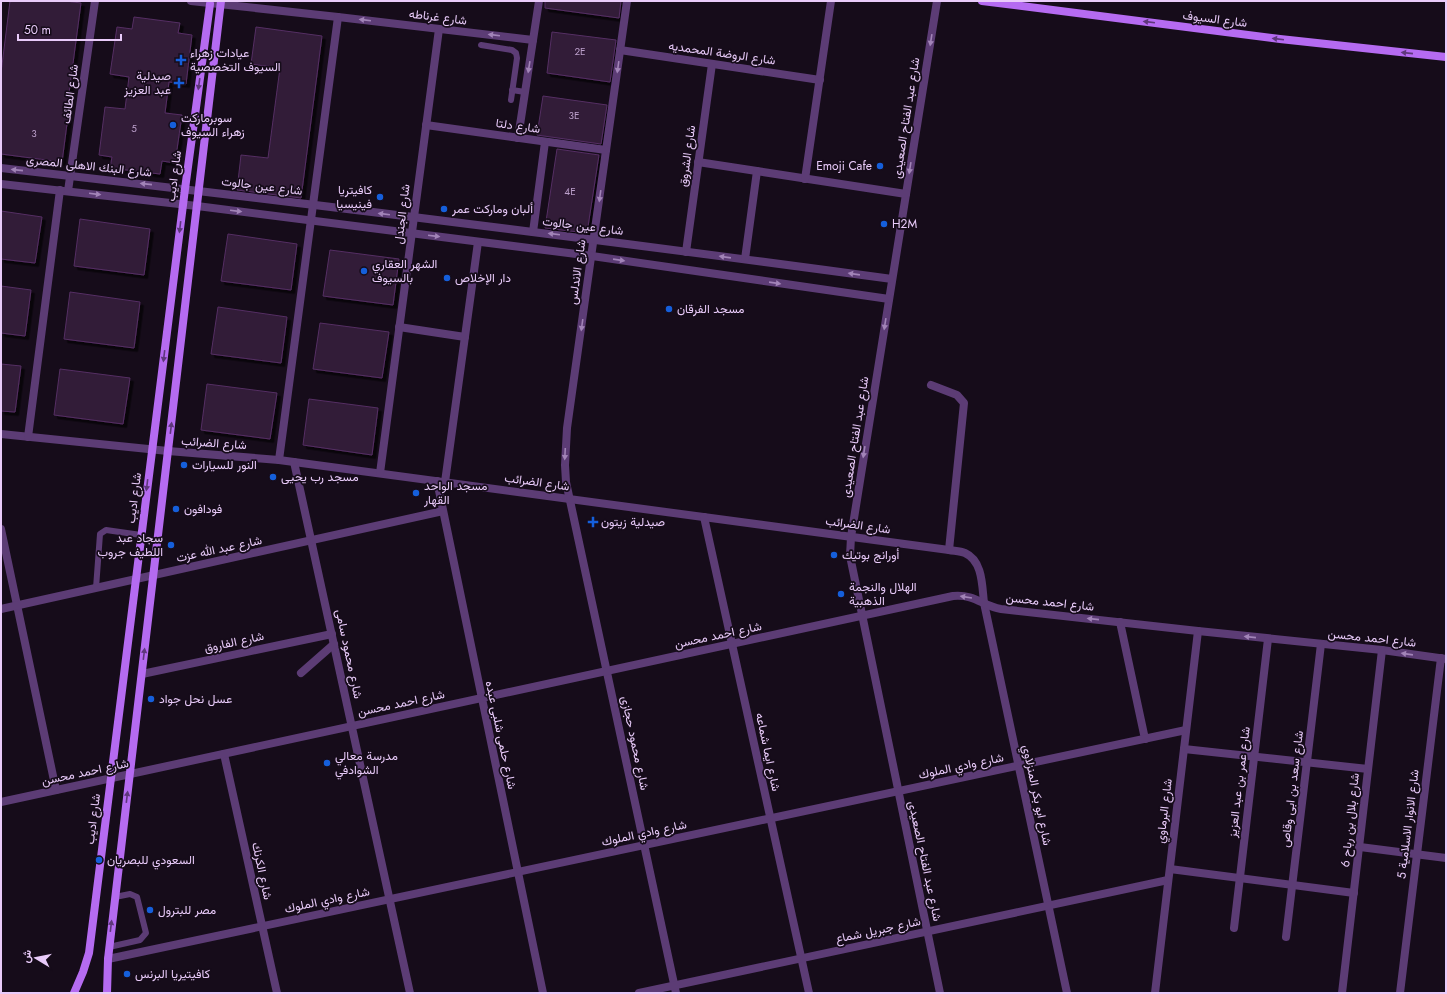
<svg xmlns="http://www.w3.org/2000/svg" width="1447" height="994" viewBox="0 0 1447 994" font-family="Jost,Vazirmatn,sans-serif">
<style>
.building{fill:#311a39;stroke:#552f63;filter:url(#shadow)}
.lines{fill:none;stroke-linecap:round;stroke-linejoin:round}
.service{stroke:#5c3c75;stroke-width:6}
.minor{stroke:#5c3c75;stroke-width:8}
.secondary{stroke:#b56bf1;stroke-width:8}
.oneway{fill:#a284b8}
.oneway2{fill:#5e377b}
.poi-dot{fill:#155fdb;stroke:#160c1a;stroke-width:1.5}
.labels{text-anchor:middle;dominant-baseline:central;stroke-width:3.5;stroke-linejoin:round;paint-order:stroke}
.number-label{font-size:10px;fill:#bb9fca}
.street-label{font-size:12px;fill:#e9cbfa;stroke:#160c1a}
.poi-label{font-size:12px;fill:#e9cbfa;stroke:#160c1a;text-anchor:start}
</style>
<defs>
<filter id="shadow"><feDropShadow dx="3.5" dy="3.5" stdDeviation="0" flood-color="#0009"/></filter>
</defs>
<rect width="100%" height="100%" fill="#160c1a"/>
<g class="building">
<path d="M10 1H65L81 3 66 116H68L62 162 1 154V73Z"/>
<path d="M545 1H621L619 18 545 8Z"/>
<path d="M134 17 180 23 178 33 192 35 186 84 169 82 165 113 182 115 175 163 162 161 160 174 110 168 112 157 99 155 105 107 125 109 129 77 110 74 117 27 132 29Z"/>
<path d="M256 27 322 36 301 198 237 190 241 155 268 158 280 68 251 64Z"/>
<path d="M552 32 616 40 610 82 547 73Z"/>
<path d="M543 96 607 105 601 144 537 135Z"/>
<path d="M557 149 599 155 587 233 545 228Z"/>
<path d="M1 211 42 217 35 263 1 259Z"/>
<path d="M80 219 150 229 144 275 74 266Z"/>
<path d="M228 234 297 244 291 290 221 281Z"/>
<path d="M330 250 399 259 393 305 323 296Z"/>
<path d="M1 286 31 290 25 336 1 333Z"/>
<path d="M70 292 140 302 134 348 64 339Z"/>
<path d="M218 307 287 317 281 363 211 354Z"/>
<path d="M320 323 389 332 382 378 313 369Z"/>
<path d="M1 364 21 366 15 412 1 411Z"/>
<path d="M60 369 130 378 123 424 54 415Z"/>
<path d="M207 384 277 393 270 439 201 430Z"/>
<path d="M309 399 378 408 372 455 303 445Z"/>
</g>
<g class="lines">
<g class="service">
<path d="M481 45 512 50 516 53 517 58 511 100"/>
<path d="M512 90 525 92"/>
<path d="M96 588 100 534 106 530 141 535"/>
<path d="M109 947 140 940 146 933 137 897 130 894 115 897"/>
</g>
<g class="minor">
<path d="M191 1 338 17 533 40"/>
<path d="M627 1 567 428 565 465 566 482 676 993"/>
<path d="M937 1 851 537 850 556 940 993"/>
<path d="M620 50 820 80"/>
<path d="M426 125 606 150"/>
<path d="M518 138 539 1"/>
<path d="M698 162 906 194"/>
<path d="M1 168C299 202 596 239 892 279"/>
<path d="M805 179 831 1"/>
<path d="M1 184 197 206 592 256 889 299"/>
<path d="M68 191 95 1"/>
<path d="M533 232 545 142"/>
<path d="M686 252 712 64"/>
<path d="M745 259 757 171"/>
<path d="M399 327 465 337"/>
<path d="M931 385 957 395 964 403 949 550"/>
<path d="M1 434 168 451 279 460 949 550C954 551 960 551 965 553 983 561 982 586 984 603L1067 993"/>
<path d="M28 437 60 190"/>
<path d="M279 460 338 17"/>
<path d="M294 462 410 993"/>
<path d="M380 473 439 29"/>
<path d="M437 481 543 993"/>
<path d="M445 482 478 242"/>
<path d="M704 517 809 993"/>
<path d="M1 529 56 790"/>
<path d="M1 609 443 511"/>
<path d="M1120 622 1145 739"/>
<path d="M301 673 334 644"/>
<path d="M142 674 332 634"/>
<path d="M1184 749 1368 769"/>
<path d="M224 754 277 993"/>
<path d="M1 802 953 596C976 594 982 606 1001 609L1198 631 1382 650 1446 659"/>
<path d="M1360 847 1446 858"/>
<path d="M1170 869 1354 893"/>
<path d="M1234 928 1268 639"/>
<path d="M1286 937 1321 644"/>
<path d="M108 959 1186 730"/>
<path d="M639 993 1168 880"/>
<path d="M1155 993 1198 631"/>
<path d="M1342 993 1382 650"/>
<path d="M1400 993 1441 658"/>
</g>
<g class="secondary">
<path d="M982 1 1280 39 1446 57"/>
<path d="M74 993 83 972 89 953 185 189 210 4"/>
<path d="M107 993 108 959 221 1"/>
</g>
</g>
<defs><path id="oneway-solid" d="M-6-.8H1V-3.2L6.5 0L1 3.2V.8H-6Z"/></defs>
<g class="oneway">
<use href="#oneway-solid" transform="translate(365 20) rotate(-173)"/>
<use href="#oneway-solid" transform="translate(494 35) rotate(-173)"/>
<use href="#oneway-solid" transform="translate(931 40) rotate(99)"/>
<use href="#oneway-solid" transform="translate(529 67) rotate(99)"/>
<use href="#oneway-solid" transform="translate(618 67) rotate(98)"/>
<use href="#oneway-solid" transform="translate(910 168) rotate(99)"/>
<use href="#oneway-solid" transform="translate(17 170) rotate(-174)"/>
<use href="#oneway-solid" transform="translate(146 184) rotate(-174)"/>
<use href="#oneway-solid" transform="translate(95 194) rotate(7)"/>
<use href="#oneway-solid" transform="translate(600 196) rotate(98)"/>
<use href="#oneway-solid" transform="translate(236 211) rotate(7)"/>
<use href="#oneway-solid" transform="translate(384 214) rotate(-173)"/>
<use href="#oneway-solid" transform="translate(554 234) rotate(-173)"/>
<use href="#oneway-solid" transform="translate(434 236) rotate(7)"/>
<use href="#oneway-solid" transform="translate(725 257) rotate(-172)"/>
<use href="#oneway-solid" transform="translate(619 260) rotate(8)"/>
<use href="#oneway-solid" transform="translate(854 274) rotate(-172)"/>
<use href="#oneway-solid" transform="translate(775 283) rotate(8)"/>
<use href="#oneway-solid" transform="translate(885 324) rotate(99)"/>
<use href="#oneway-solid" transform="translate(582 325) rotate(98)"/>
<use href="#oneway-solid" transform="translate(864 452) rotate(99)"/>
<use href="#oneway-solid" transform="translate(565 454) rotate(93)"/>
<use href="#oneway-solid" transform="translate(966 597) rotate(-171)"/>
<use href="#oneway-solid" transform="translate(1093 619) rotate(-174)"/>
<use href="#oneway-solid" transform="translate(1250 637) rotate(-174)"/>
<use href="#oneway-solid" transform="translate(1407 654) rotate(-172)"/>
</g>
<g class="oneway2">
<use href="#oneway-solid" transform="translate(1149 22) rotate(-173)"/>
<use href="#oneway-solid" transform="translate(1278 39) rotate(-173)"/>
<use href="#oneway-solid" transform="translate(1407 53) rotate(-174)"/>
<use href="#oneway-solid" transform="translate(199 84) rotate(98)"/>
<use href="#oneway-solid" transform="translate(180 227) rotate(97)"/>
<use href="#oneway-solid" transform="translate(164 356) rotate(97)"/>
<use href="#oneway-solid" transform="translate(171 428) rotate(-83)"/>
<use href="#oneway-solid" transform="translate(147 485) rotate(97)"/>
<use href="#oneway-solid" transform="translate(144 654) rotate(-83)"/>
<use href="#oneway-solid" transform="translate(127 797) rotate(-83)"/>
<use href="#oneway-solid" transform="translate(111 926) rotate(-83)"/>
</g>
<g class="poi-dot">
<path d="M179 54h4v4h4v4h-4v4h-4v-4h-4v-4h4z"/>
<path d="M177 77h4v4h4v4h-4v4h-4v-4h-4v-4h4z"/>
<circle cx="173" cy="125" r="4"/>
<circle cx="880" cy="166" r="4"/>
<circle cx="380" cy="197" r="4"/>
<circle cx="444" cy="209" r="4"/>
<circle cx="884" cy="224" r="4"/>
<circle cx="364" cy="271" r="4"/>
<circle cx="447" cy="278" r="4"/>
<circle cx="669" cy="309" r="4"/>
<circle cx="184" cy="465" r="4"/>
<circle cx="273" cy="477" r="4"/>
<circle cx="416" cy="493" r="4"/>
<circle cx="176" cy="509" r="4"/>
<path d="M591 516h4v4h4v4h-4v4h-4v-4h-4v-4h4z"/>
<circle cx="171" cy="545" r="4"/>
<circle cx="834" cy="555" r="4"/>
<circle cx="841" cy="594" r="4"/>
<circle cx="151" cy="699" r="4"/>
<circle cx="327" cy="763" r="4"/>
<circle cx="99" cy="860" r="4"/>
<circle cx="150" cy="910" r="4"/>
<circle cx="127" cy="974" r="4"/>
</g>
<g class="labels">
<g class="number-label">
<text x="580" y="51">2E</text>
<text x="574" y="115">3E</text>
<text x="134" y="128">5</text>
<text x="34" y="133">3</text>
<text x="570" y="191">4E</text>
</g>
<g class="street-label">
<text transform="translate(438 17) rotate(7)">شارع غرناطه</text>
<text transform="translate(1215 19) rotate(7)">شارع السيوف</text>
<text transform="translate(722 53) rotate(8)">شارع الروضة المحمديه</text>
<text transform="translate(70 94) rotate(-82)">شارع الطائف</text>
<text transform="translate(906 118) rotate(-81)">شارع عبد الفتاح الصعيدى</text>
<text transform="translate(518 126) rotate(8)">شارع دلتا</text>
<text transform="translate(687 156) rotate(-82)">شارع الشروق</text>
<text transform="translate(89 166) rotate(6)">شارع البنك الاهلى المصرى</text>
<text transform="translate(174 176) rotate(-83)">شارع اديب</text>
<text transform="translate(262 186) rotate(7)">شارع عين جالوت</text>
<text transform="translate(402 214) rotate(-83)">شارع الجندل</text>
<text transform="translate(583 226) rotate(7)">شارع عين جالوت</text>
<text transform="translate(577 272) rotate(-82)">شارع الاندلس</text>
<text transform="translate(855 437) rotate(-81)">شارع عبد الفتاح الصعيدى</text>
<text transform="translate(214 443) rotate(4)">شارع الضرائب</text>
<text transform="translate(537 482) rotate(8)">شارع الضرائب</text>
<text transform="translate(134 498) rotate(-83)">شارع اديب</text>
<text transform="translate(858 525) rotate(8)">شارع الضرائب</text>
<text transform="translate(219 549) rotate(-12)">شارع عبد الله عزت</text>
<text transform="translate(1050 602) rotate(6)">شارع احمد محسن</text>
<text transform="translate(718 635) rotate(-12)">شارع احمد محسن</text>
<text transform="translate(1372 638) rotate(6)">شارع احمد محسن</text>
<text transform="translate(234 642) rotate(-12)">شارع الفاروق</text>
<text transform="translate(349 654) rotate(78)">شارع محمود سامى</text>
<text transform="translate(401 703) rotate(-12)">شارع احمد محسن</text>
<text transform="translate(501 735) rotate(78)">شارع حلمى شلبى عبده</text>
<text transform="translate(635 743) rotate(78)">شارع محمود حجازى</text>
<text transform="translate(768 752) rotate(78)">شارع ايما شماعه</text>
<text transform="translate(961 766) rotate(-12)">شارع وادي الملوك</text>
<text transform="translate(85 772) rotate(-12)">شارع احمد محسن</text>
<text transform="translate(1239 782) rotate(-83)">شارع عمر بن عبد العزيز</text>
<text transform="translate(1292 789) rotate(-83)">شارع سعد بن ابى وقاص</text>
<text transform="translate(1037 795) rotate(78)">شارع ابو بكر المنزلاوي</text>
<text transform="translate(1164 811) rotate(-83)">شارع البرماوي</text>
<text transform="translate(93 819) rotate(-83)">شارع اديب</text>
<text transform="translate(1350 820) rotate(-84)">شارع بلال بن رباح 6</text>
<text transform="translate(1408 824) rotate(-83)">شارع الانوار الاسلامية 5</text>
<text transform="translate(644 833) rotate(-12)">شارع وادي الملوك</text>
<text transform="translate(925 861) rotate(78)">شارع عبد الفتاح الصعيدى</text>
<text transform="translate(262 871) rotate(78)">شارع الكرنك</text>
<text transform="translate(327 900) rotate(-12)">شارع وادي الملوك</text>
<text transform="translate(878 930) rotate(-12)">شارع جبريل شماع</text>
</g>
<g class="poi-label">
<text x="190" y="53">عيادات زهراء<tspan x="190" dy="14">السيوف التخصصية</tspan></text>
<text x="171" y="76" text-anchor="end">صيدلية<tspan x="171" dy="14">عبد العزيز</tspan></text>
<text x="181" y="118">سوبرماركت<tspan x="181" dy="14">زهراء السيوف</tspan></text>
<text x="872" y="166" text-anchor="end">Emoji Cafe</text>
<text x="372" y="190" text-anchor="end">كافيتريا<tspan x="372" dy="14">فينيسيا</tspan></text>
<text x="452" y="209">ألبان وماركت عمر</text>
<text x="892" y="224">H2M</text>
<text x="372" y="264">الشهر العقاري<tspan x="372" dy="14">بالسيوف</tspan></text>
<text x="455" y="278">دار الإخلاص</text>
<text x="677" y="309">مسجد الفرقان</text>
<text x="192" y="465">النور للسيارات</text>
<text x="281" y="477">مسجد رب يحيى</text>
<text x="424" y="486">مسجد الواحد<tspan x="424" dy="14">القهار</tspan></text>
<text x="184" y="509">فودافون</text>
<text x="601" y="522">صيدلية زيتون</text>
<text x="163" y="538" text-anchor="end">سجاد عبد<tspan x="163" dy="14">اللطيف جروب</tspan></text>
<text x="842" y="555">أورانج بوتيك</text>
<text x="849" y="587">الهلال والنجمة<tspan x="849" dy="14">الذهبية</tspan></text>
<text x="159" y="699">عسل نحل جواد</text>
<text x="335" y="756">مدرسة معالي<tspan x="335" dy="14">الشوادفي</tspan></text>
<text x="107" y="860">السعودي للبصريان</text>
<text x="158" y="910">مصر للبترول</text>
<text x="135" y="974">كافيتيريا البرنس</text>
</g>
</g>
<rect width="1447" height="994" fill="none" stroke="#e9cbfa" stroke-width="4"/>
<g transform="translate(36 958) rotate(280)" stroke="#160c1a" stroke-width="3" paint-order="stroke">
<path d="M0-3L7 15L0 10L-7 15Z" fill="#e9cbfa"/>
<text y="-6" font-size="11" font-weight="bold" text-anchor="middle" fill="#e9cbfa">ش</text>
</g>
<path d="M18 34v6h103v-6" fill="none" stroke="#e9cbfa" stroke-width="2"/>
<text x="24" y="34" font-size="12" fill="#e9cbfa" stroke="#160c1a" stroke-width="3" paint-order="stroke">50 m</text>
</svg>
